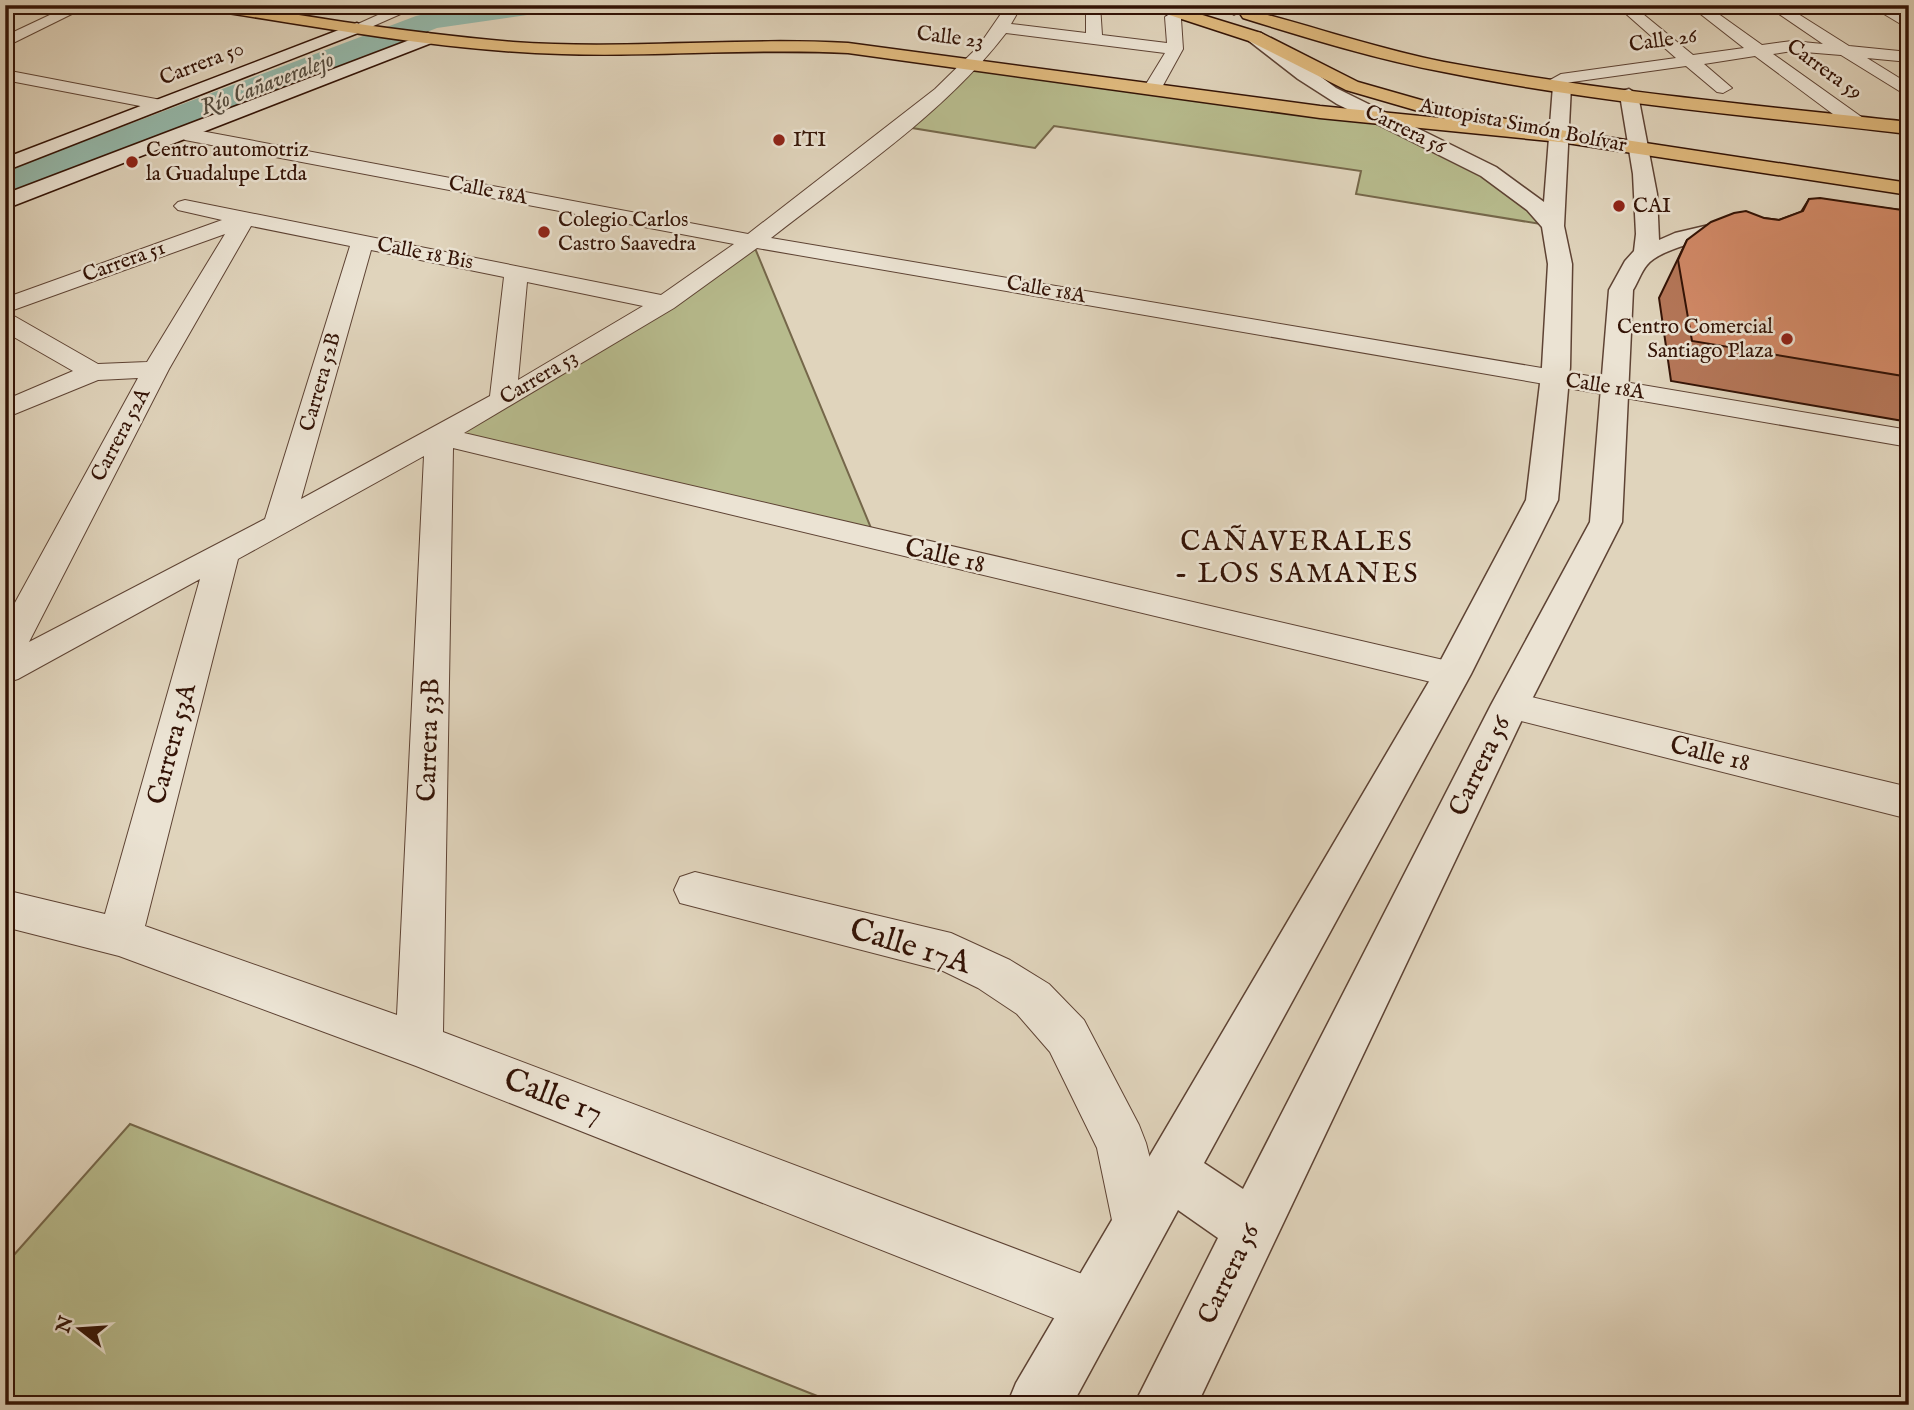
<svg xmlns="http://www.w3.org/2000/svg" width="1914" height="1410" viewBox="0 0 1914 1410" font-family="'IM FELL English',serif">
<style>
.green{fill:#b7bb8d;stroke:#75674a;stroke-width:2}
.lines{fill:none;stroke-linecap:round;stroke-linejoin:round}
.river{fill:#95b9ab;fill-rule:evenodd}
.minor-casing{stroke:#5e4334;stroke-width:2}
.tertiary-casing{stroke:#5e4334;stroke-width:3}
.secondary-casing{stroke:#331306;stroke-width:3}
.primary-casing{stroke:#331306;stroke-width:3}
.trunk-casing{stroke:#331306;stroke-width:3}
.minor{fill:#ebe3d3;fill-rule:evenodd}
.tertiary{fill:#ebe3d3;fill-rule:evenodd}
.secondary{fill:#ebe3d3;fill-rule:evenodd}
.primary{fill:#e0ba7e;fill-rule:evenodd}
.trunk{fill:#e0ba7e;fill-rule:evenodd}
.wall{fill:#b57759;stroke:#331306;stroke-width:2}
.building{fill:#d28a68;stroke:#331306;stroke-width:2}
.poi-dot{fill:#8f2418;stroke:#ebe3d3;stroke-width:2.5}
.labels{text-anchor:middle;dominant-baseline:central;stroke-width:5;stroke-linejoin:round;paint-order:stroke}
.far-street-label{font-size:21px;fill:#331306;stroke:#ebe3d3}
.far-poi-label{font-size:21px;fill:#331306;stroke:#ebe3d3;text-anchor:start}
.far-water-label{font-size:23px;font-style:italic;fill:#554d40;stroke:#ebe3d3}
.street-label{font-size:26px;fill:#331306;stroke:#ebe3d3}
.neighbourhood-label{font-size:28px;letter-spacing:2px;fill:#331306;stroke:#ebe3d3}
.near-street-label{font-size:32px;fill:#331306;stroke:#ebe3d3}
</style>
<rect width="100%" height="100%" fill="#e0d4bc"/>
<filter id="stains"><feTurbulence type="fractalNoise" baseFrequency=".00286" numOctaves="4"/><feColorMatrix values="0 0 0 0 .2 0 0 0 0 .09 0 0 0 0 .02 0 0 0 .5 -.17"/></filter>
<radialGradient id="worn" r=".72"><stop offset=".6" stop-color="#630" stop-opacity="0"/><stop offset="1" stop-color="#630" stop-opacity=".3"/></radialGradient>
<g class="green">
<path d="M966 69 1385 119 1441 146 1553 226 1356 194 1361 171 1054 126 1035 148 900 126Z"/>
<path d="M752 241 876 540 439 436Z"/>
<path d="M130 1124 840 1405H5V1265Z"/>
</g>
<g class="lines">
<path class="river" d="M466 5H548L544 11 534 14 437 28 5 197V171L416 16Z"/>
<g class="minor-casing">
<g id="minor">
<path d="M71 5H90L5 47V36Z"/>
<path d="M400 5H421L362 31 357 33 349 28Z"/>
<path d="M1007 5H1022L1011 24 1086 33V5H1100L1102 35 1167 43 1165 17 1174 11H1184L1187 14 1181 19 1183 49 1161 89 1152 94 1143 89 1165 53 1006 33C944 114 851 175 771 238L1909 430V447L757 248 674 308 464 433 1465 665 1470 674 1465 683 1452 687 453 448 443 1032 1114 1286 1122 1306 1114 1326 1094 1334 416 1066 119 956 5 927V890L105 914 200 579 18 679 5 683V621L138 378 98 380 5 418V400L73 371 5 332V314L14 316 98 364 147 362 225 234 5 313V298L222 220 178 210 174 206 178 202 185 200 661 295 734 244 185 140 176 134 178 130 185 128 748 234 935 89 978 47ZM251 226 350 246 265 519 29 642 169 369ZM371 250 504 277 490 396 301 499ZM527 282 643 306 518 380ZM424 456 397 1015 145 926 238 559Z"/>
<path d="M1218 5H1235L1241 11 1234 15Z"/>
<path d="M1616 5H1632L1693 55 1744 48 1689 5H1706L1762 45 1792 41 1823 44 1766 5H1784L1849 46 1909 52V62L1867 58 1909 84V97L1841 55 1792 51 1773 54 1863 118 1865 122 1863 126H1849L1755 56 1704 64 1732 88 1723 93 1717 92 1686 66 1565 83 1550 90 1544 89 1541 85 1561 74 1676 58Z"/>
<path d="M1869 5H1887L1909 18V29Z"/>
<path d="M5 70 161 100 170 105 161 110 5 80Z"/>
<path d="M1510 692 1909 787V819L1497 715 1492 705 1497 695Z"/>
<path d="M695 872 951 933 1010 960 1049 984 1084 1020 1139 1125 1146 1143 1167 1225 1159 1244 1140 1252 1121 1244 1113 1225 1097 1148 1050 1052 1017 1014 978 988 943 971 680 903 674 890 680 877Z"/>
</g>
</g>
<g class="tertiary-casing">
<path id="tertiary" d="M1255 32 1261 33 1336 88 1496 167 1544 202 1553 86 1556 82H1568L1571 86 1564 226 1572 264 1570 367 1558 500 1471 674 1204 1163 1243 1189 1491 705 1590 522 1609 290 1625 261 1634 251 1636 234 1633 174 1620 95 1622 91 1629 89 1638 95 1657 194 1659 240 1675 233 1743 217 1751 219 1754 224 1751 229C1726 235 1662 246 1647 265 1641 272 1638 282 1633 290L1622 522 1529 705 1197 1405H1134L1218 1238 1178 1210 1072 1405H1007L1016 1383 1434 673 1526 500 1542 367 1548 264 1542 227 1527 210 1481 176 1337 104 1298 79 1249 41 1247 37Z"/>
</g>
<g class="secondary-casing">
<g id="secondary">
<path d="M357 23 365 28 363 31 5 171V158Z"/>
<path d="M428 33 436 38 434 42 5 209V194Z"/>
</g>
</g>
<g class="primary-casing">
<path id="primary" d="M201 5C250 5 296 15 344 22 400 30 456 37 513 42 624 50 736 37 848 43L1320 106 1560 130 1567 132 1570 136 1567 140 1560 142 1320 118 848 53C752 48 657 57 562 54 443 51 326 28 209 10Z"/>
</g>
<g class="trunk-casing">
<g id="trunk">
<path d="M1145 5H1170L1261 33 1358 82 1442 106 1560 130 1909 183V195L1560 142 1439 117 1346 90 1249 41 1148 8Z"/>
<path d="M1249 10C1315 27 1378 49 1444 62 1598 91 1754 105 1909 122V134C1754 116 1597 103 1444 72 1376 59 1310 39 1243 18L1241 15Z"/>
</g>
</g>
<use href="#minor" class="minor"/>
<use href="#tertiary" class="tertiary"/>
<use href="#secondary" class="secondary"/>
<use href="#primary" class="primary"/>
<use href="#trunk" class="trunk"/>
</g>
<path class="wall" d="M1809 199 1909 211V422L1671 381 1659 298 1687 240 1764 218 1779 220 1801 212Z"/>
<path class="building" d="M1820 198 1909 211V377L1692 341 1678 260 1687 240 1711 222 1734 213 1746 211 1764 218 1779 220 1803 211 1809 199Z"/>
<g class="poi-dot">
<circle cx="779" cy="140" r="7"/>
<circle cx="132" cy="162" r="7"/>
<circle cx="1619" cy="206" r="7"/>
<circle cx="544" cy="232" r="7"/>
<circle cx="1787" cy="339" r="7"/>
</g>
<g class="labels">
<g class="far-street-label">
<text transform="translate(950 38) rotate(7)">Calle 23</text>
<text transform="translate(1663 41) rotate(-8)">Calle 26</text>
<text transform="translate(202 64) rotate(-21)">Carrera 50</text>
<text transform="translate(1824 70) rotate(36)">Carrera 59</text>
<text transform="translate(1523 126) rotate(11)">Autopista Simón Bolívar</text>
<text transform="translate(1405 130) rotate(26)">Carrera 56</text>
<text transform="translate(488 191) rotate(11)">Calle 18A</text>
<text transform="translate(425 254) rotate(11)">Calle 18 Bis</text>
<text transform="translate(124 262) rotate(-20)">Carrera 51</text>
<text transform="translate(1046 290) rotate(10)">Calle 18A</text>
<text transform="translate(539 378) rotate(-31)">Carrera 53</text>
<text transform="translate(321 382) rotate(-74)">Carrera 52B</text>
<text transform="translate(1605 387) rotate(9)">Calle 18A</text>
<text transform="translate(121 435) rotate(-62)">Carrera 52A</text>
</g>
<g class="far-poi-label">
<text x="793" y="140">ITI</text>
<text x="146" y="150">Centro automotriz<tspan x="146" dy="24">la Guadalupe Ltda</tspan></text>
<text x="1633" y="206">CAI</text>
<text x="558" y="220">Colegio Carlos<tspan x="558" dy="24">Castro Saavedra</tspan></text>
<text x="1773" y="327" text-anchor="end">Centro Comercial<tspan x="1773" dy="24">Santiago Plaza</tspan></text>
</g>
<g class="far-water-label">
<text transform="translate(267 84) rotate(-21)">Río Cañaveralejo</text>
</g>
<g class="street-label">
<text transform="translate(945 556) rotate(13)">Calle 18</text>
<text transform="translate(429 740) rotate(-88)">Carrera 53B</text>
<text transform="translate(172 744) rotate(-75)">Carrera 53A</text>
<text transform="translate(1710 754) rotate(14)">Calle 18</text>
<text transform="translate(1480 766) rotate(-64)">Carrera 56</text>
<text transform="translate(1229 1274) rotate(-64)">Carrera 56</text>
</g>
<g class="neighbourhood-label">
<text x="1297" y="542">CAÑAVERALES<tspan x="1297" dy="32">- LOS SAMANES</tspan></text>
</g>
<g class="near-street-label">
<text transform="translate(910 947) rotate(17)">Calle 17A</text>
<text transform="translate(553 1097) rotate(21)">Calle 17</text>
</g>
</g>
<rect width="1914" height="1410" fill="none" stroke="#e0d4bc" stroke-width="28"/>
<rect x="7" y="7" width="1900" height="1396" fill="none" stroke="#331306" stroke-width="3.5"/>
<rect x="14" y="14" width="1886" height="1382" fill="none" stroke="#331306" stroke-width="2"/>
<g transform="translate(80 1329) rotate(287)" stroke="#ebe3d3" stroke-width="5" paint-order="stroke">
<path d="M0-5L12 26L0 18L-12 26Z" fill="#331306"/>
<text y="-10" font-size="19" font-weight="bold" text-anchor="middle" fill="#331306">N</text>
</g>
<rect width="100%" height="100%" filter="url(#stains)"/>
<rect width="100%" height="100%" fill="url(#worn)"/>
</svg>
